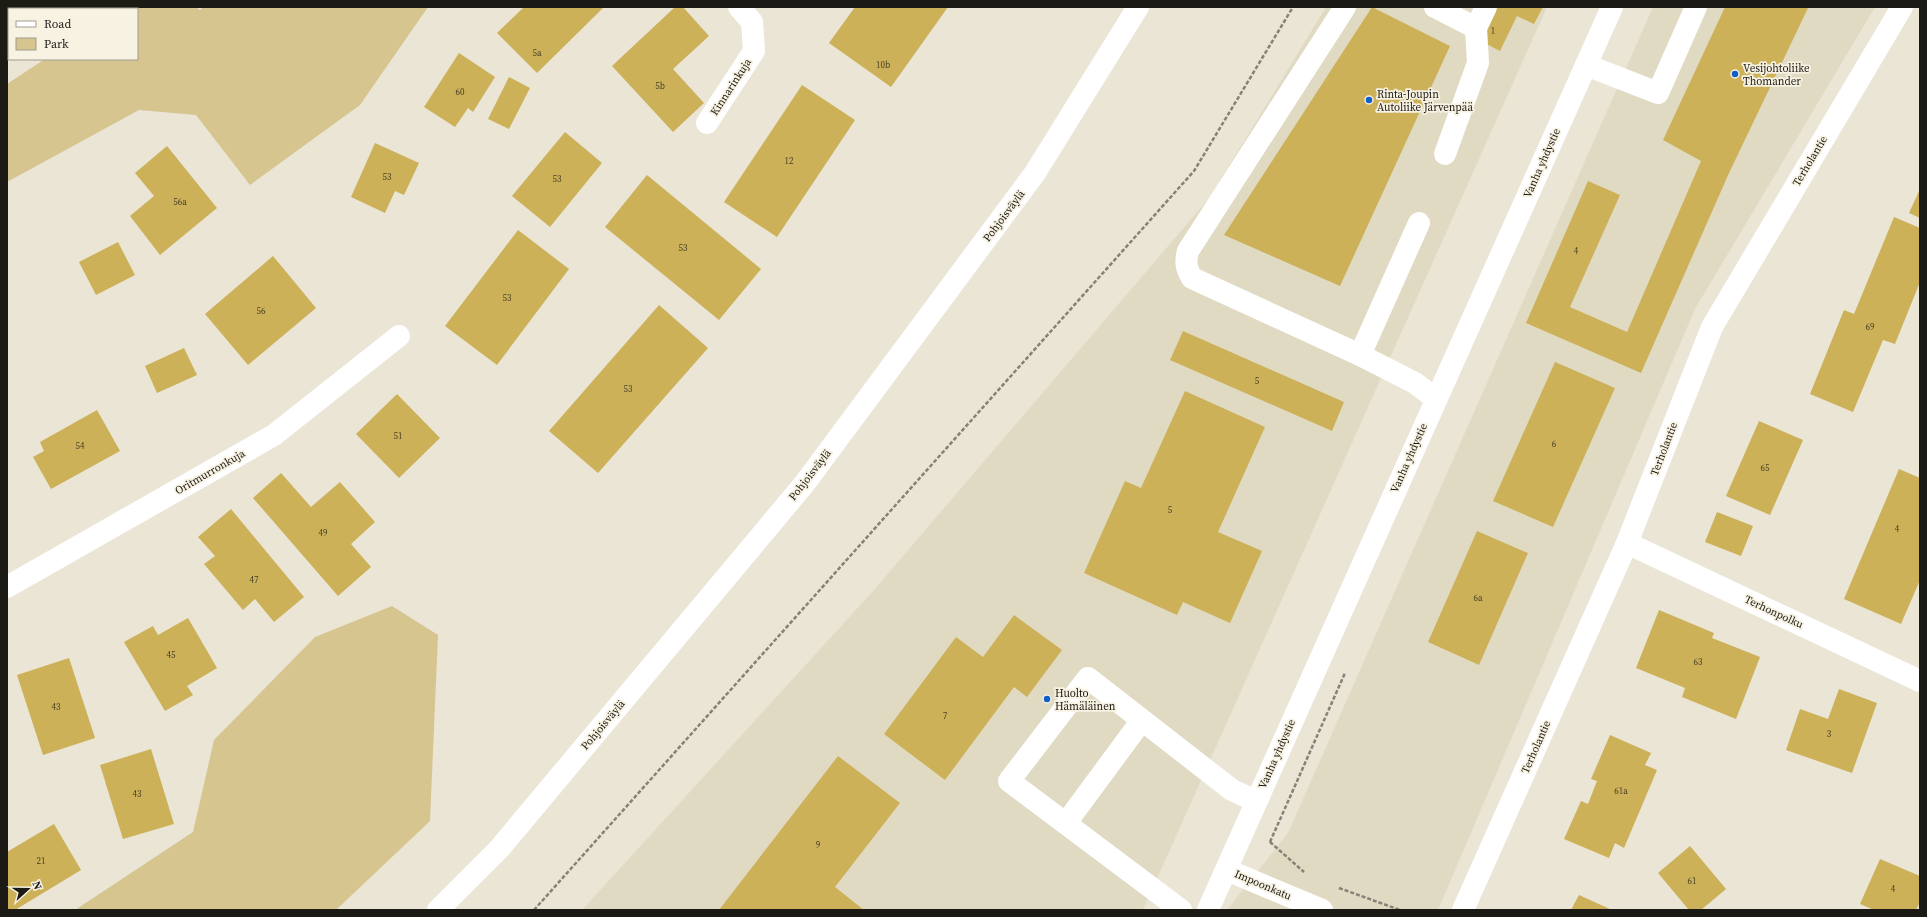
<svg xmlns="http://www.w3.org/2000/svg" width="1927" height="917" viewBox="0 0 1927 917" font-family="'Source Serif 4',serif">
<style>
.built{fill:#e1dac3}
.green{fill:#d7c590}
.building{fill:#ccb159}
.lines{fill:none;stroke-linecap:round;stroke-linejoin:round}
.path{stroke:#858277;stroke-width:2.5;stroke-dasharray:4 2;stroke-linecap:butt}
.minor{stroke:#fff;stroke-width:22}
.major{stroke:#fff;stroke-width:22}
.poi-dot{fill:#105fc9;stroke:#f7f2e2;stroke-width:1.5}
.labels{text-anchor:middle;dominant-baseline:central;stroke-width:3.5;stroke-linejoin:round;paint-order:stroke}
.number-label{font-size:9px;fill:#484026}
.poi-label{font-size:11px;fill:#1c1a15;stroke:#f7f2e2;text-anchor:start}
.street-label{font-size:11px;fill:#1c1a15;stroke:#f7f2e2}
</style>
<rect width="100%" height="100%" fill="#eae5d5"/>
<g class="built">
<path d="M1326 7H1547L1143 910H582L874 590 1210 197Z"/>
<path d="M1653 7H1875L1695 309 1438 910H1227L1288 833Z"/>
</g>
<g class="green">
<path d="M125 7H196L200 10 203 7H428L360 105 250 185 196 115 139 110 7 182V84L45 59H137V9H122Z"/>
<path d="M392 606 438 635 430 821 336 910H75L193 832 214 740 315 637Z"/>
</g>
<g class="building">
<path d="M524 7H604L537 73 497 33Z"/>
<path d="M675 7H683L709 36 673 69 704 103 673 132 612 66Z"/>
<path d="M855 7H948L891 87 829 43Z"/>
<path d="M1372 7 1450 46 1340 286 1224 235Z"/>
<path d="M1487 7H1543L1534 24 1517 16 1500 51 1473 37Z"/>
<path d="M1725 7 1808 8 1729 173 1641 373 1526 323 1588 181 1620 195 1570 307 1627 332 1701 161 1663 140Z"/>
<path d="M459 53 495 77 473 112 468 108 455 127 424 107Z"/>
<path d="M509 77 530 88 509 129 488 119Z"/>
<path d="M802 85 855 120 777 237 724 202Z"/>
<path d="M565 132 602 163 550 227 512 196Z"/>
<path d="M375 143 419 163 404 195 395 191 385 213 351 197Z"/>
<path d="M167 146 217 208 160 255 130 216 154 196 135 173Z"/>
<path d="M647 175 761 269 719 320 605 227Z"/>
<path d="M1920 189V218L1909 213Z"/>
<path d="M1894 217 1920 228V282L1895 344 1883 340 1853 412 1810 394 1844 310 1854 314Z"/>
<path d="M518 230 569 269 497 365 445 326Z"/>
<path d="M118 242 135 275 96 295 79 262Z"/>
<path d="M273 256 316 308 248 365 205 314Z"/>
<path d="M659 305 708 348 598 473 549 431Z"/>
<path d="M1183 331 1344 402 1332 431 1170 360Z"/>
<path d="M184 348 197 375 157 393 145 366Z"/>
<path d="M1555 362 1615 388 1553 527 1493 501Z"/>
<path d="M1185 391 1265 427 1218 532 1262 551 1230 623 1183 602 1177 615 1084 573 1125 481 1141 488Z"/>
<path d="M397 394 440 438 399 478 356 434Z"/>
<path d="M97 410 120 451 51 489 33 457 44 451 40 442Z"/>
<path d="M1759 421 1803 440 1770 515 1726 496Z"/>
<path d="M1899 469 1920 478V580L1901 624 1844 599Z"/>
<path d="M281 473 311 507 340 482 375 522 351 544 371 567 338 596 253 498Z"/>
<path d="M231 509 304 597 274 622 255 599 243 610 204 564 215 556 198 537Z"/>
<path d="M1717 512 1753 526 1741 556 1705 542Z"/>
<path d="M1477 531 1528 553 1479 665 1428 642Z"/>
<path d="M1659 610 1714 633 1712 638 1760 657 1736 719 1682 697 1685 688 1636 668Z"/>
<path d="M1014 615 1062 650 1027 697 1014 687 945 780 884 734 956 637 983 657Z"/>
<path d="M188 618 217 668 187 686 193 695 165 711 124 642 153 626 158 635Z"/>
<path d="M69 658 95 738 43 755 17 675Z"/>
<path d="M1839 689 1877 703 1852 773 1786 750 1800 709 1828 719Z"/>
<path d="M1610 735 1651 753 1645 765 1657 770 1624 848 1615 843 1609 858 1564 839 1581 801 1588 804 1597 781 1591 779Z"/>
<path d="M151 749 174 824 123 839 100 765Z"/>
<path d="M838 756 900 803 835 887 864 910H719Z"/>
<path d="M54 824 81 870 15 910H7V852Z"/>
<path d="M1690 846 1726 889 1701 910H1689L1658 873Z"/>
<path d="M1880 859 1920 876V902L1916 910H1874L1860 904Z"/>
<path d="M1579 895 1612 910H1571Z"/>
</g>
<g class="lines">
<g class="path">
<path d="M1270 842 1345 673"/>
<path d="M1270 842 1304 872"/>
<path d="M1339 888 1400 910"/>
<path d="M534 910 1194 171 1293 7"/>
</g>
<g class="minor">
<path d="M1345 7 1188 251C1185 262 1186 268 1192 278L1360 355 1415 383 1436 399"/>
<path d="M1435 7 1476 28 1486 7"/>
<path d="M1586 65 1658 93 1696 7"/>
<path d="M707 123 754 51 752 22 739 7"/>
<path d="M1445 154 1478 63 1476 28"/>
<path d="M1360 355 1419 223"/>
<path d="M1627 543 1920 681"/>
<path d="M7 587 274 435 399 336"/>
<path d="M1066 823 1142 720"/>
<path d="M1227 870 1322 910"/>
<path d="M1181 910 1009 781 1088 678 1232 790 1256 801"/>
<path d="M1208 910 1612 7"/>
<path d="M1463 910 1627 543 1712 327 1902 7"/>
</g>
<path class="major" d="M438 910 499 849 805 483 1035 173 1138 7"/>
</g>
<g class="poi-dot">
<circle cx="1735" cy="74" r="4"/>
<circle cx="1369" cy="100" r="4"/>
<circle cx="1047" cy="699" r="4"/>
</g>
<g class="labels">
<g class="number-label">
<text x="1493" y="31">1</text>
<text x="537" y="53">5a</text>
<text x="883" y="65">10b</text>
<text x="660" y="86">5b</text>
<text x="460" y="92">60</text>
<text x="789" y="161">12</text>
<text x="387" y="177">53</text>
<text x="557" y="179">53</text>
<text x="180" y="202">56a</text>
<text x="683" y="248">53</text>
<text x="1576" y="251">4</text>
<text x="507" y="298">53</text>
<text x="261" y="311">56</text>
<text x="1870" y="327">69</text>
<text x="1257" y="381">5</text>
<text x="628" y="389">53</text>
<text x="398" y="436">51</text>
<text x="1554" y="444">6</text>
<text x="80" y="446">54</text>
<text x="1765" y="468">65</text>
<text x="1170" y="510">5</text>
<text x="1897" y="529">4</text>
<text x="323" y="533">49</text>
<text x="254" y="580">47</text>
<text x="1478" y="598">6a</text>
<text x="171" y="655">45</text>
<text x="1698" y="662">63</text>
<text x="56" y="707">43</text>
<text x="945" y="716">7</text>
<text x="1829" y="734">3</text>
<text x="1621" y="791">61a</text>
<text x="137" y="794">43</text>
<text x="818" y="845">9</text>
<text x="41" y="861">21</text>
<text x="1692" y="881">61</text>
<text x="1893" y="889">4</text>
</g>
<g class="poi-label">
<text x="1743" y="68">Vesijohtoliike<tspan x="1743" dy="13">Thomander</tspan></text>
<text x="1377" y="94">Rinta-Joupin<tspan x="1377" dy="13">Autoliike Järvenpää</tspan></text>
<text x="1055" y="693">Huolto<tspan x="1055" dy="13">Hämäläinen</tspan></text>
</g>
<g class="street-label">
<text transform="translate(731 87) rotate(-57)">Kinnarinkuja</text>
<text transform="translate(1810 161) rotate(-59)">Terholantie</text>
<text transform="translate(1542 163) rotate(-66)">Vanha yhdystie</text>
<text transform="translate(1004 216) rotate(-53)">Pohjoisväylä</text>
<text transform="translate(1664 449) rotate(-69)">Terholantie</text>
<text transform="translate(1409 458) rotate(-66)">Vanha yhdystie</text>
<text transform="translate(210 472) rotate(-30)">Oritmurronkuja</text>
<text transform="translate(810 475) rotate(-52)">Pohjoisväylä</text>
<text transform="translate(1774 612) rotate(25)">Terhonpolku</text>
<text transform="translate(603 725) rotate(-50)">Pohjoisväylä</text>
<text transform="translate(1536 747) rotate(-66)">Terholantie</text>
<text transform="translate(1277 754) rotate(-66)">Vanha yhdystie</text>
<text transform="translate(1263 885) rotate(23)">Impoonkatu</text>
</g>
</g>
<rect width="1927" height="917" fill="none" stroke="#1c1a15" stroke-width="16"/>
<rect x="8" y="8" width="130" height="52" fill="#f7f2e2" stroke="#9f9c90"/>
<rect x="16" y="21" width="20" height="6" fill="#ffffff" stroke="#9f9c90"/>
<text x="44" y="28" font-size="12" fill="#1c1a15">Road</text>
<rect x="16" y="38" width="20" height="12" fill="#d7c590" stroke="#9f9c90"/>
<text x="44" y="48" font-size="12" fill="#1c1a15">Park</text>
<g transform="translate(28 889) rotate(69)" stroke="#f7f2e2" stroke-width="3" paint-order="stroke">
<path d="M0-3L7 15L0 10L-7 15Z" fill="#1c1a15"/>
<text y="-6" font-size="11" font-weight="bold" text-anchor="middle" fill="#1c1a15">N</text>
</g>
</svg>
